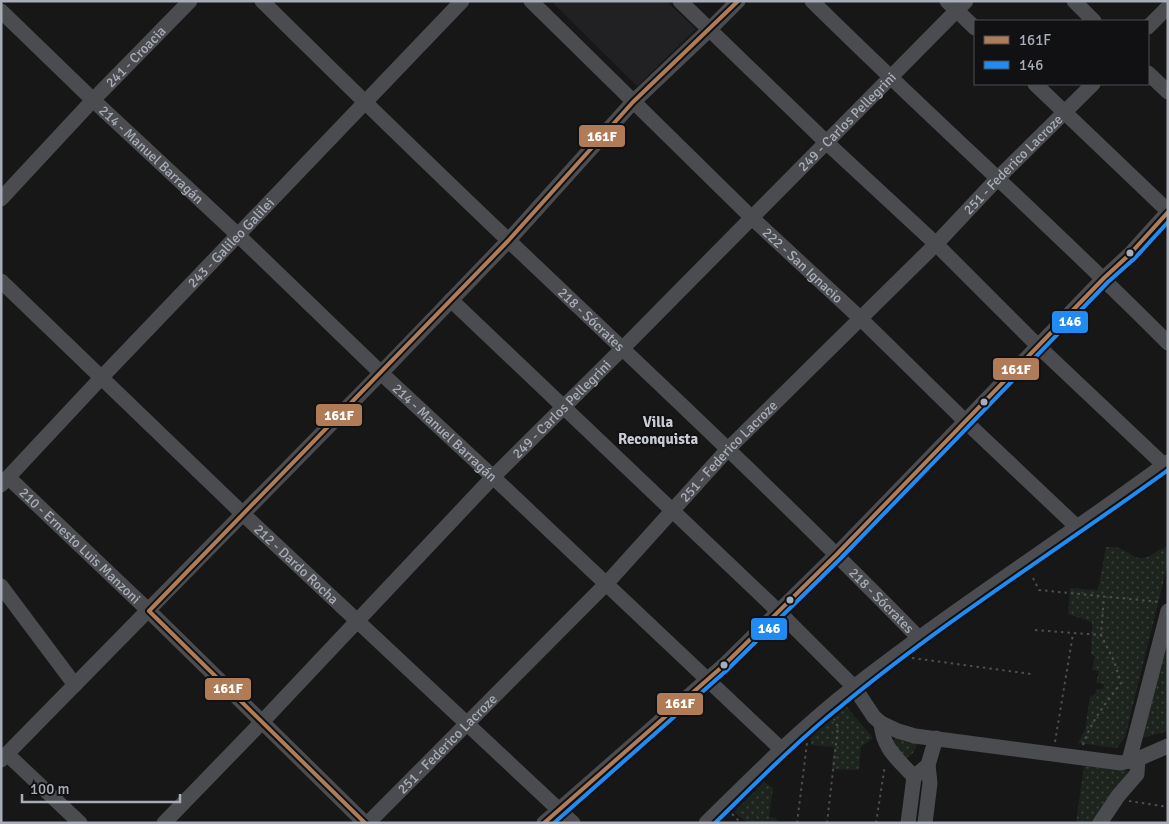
<svg xmlns="http://www.w3.org/2000/svg" width="1169" height="824" viewBox="0 0 1169 824" font-family="Signika,sans-serif">
<style>
.built{fill:#212123}
.grass{fill:url(#grass-dots)}
.lines{fill:none;stroke-linecap:round;stroke-linejoin:round}
.path{stroke:#4d4e52;stroke-width:2;stroke-dasharray:2.5 4;stroke-linecap:butt}
.minor{stroke:#4b4c50;stroke-width:15}
.bus-1-casing{stroke:#111113;stroke-width:8}
.bus-2-casing{stroke:#111113;stroke-width:8}
.bus-1{stroke:#b07c57;stroke-width:4}
.bus-2{stroke:#208bf3;stroke-width:4}
.bus-dot{fill:#a8adb8;stroke:#111113;stroke-width:2}
.labels{text-anchor:middle;dominant-baseline:central;stroke-width:4;stroke-linejoin:round;paint-order:stroke}
.street-label{font-size:14px;fill:#a8adb8;stroke:#111113}
.neighbourhood-label{font-size:15px;font-weight:bold;fill:#c9ccd4;stroke:#111113}
.line-badge{stroke:#111113;stroke-width:2}
.badge-label{font-size:14px;text-anchor:middle;font-weight:bold;fill:#fff}
</style>
<defs>
<pattern id="grass-dots" width="8" height="8" patternUnits="userSpaceOnUse" patternTransform="scale(1.25)"><rect width="8" height="8" fill="#1d241e"/><path d="M2 2h.1M6 6h.1" fill="none" stroke="#3b413d" stroke-width="1.8" stroke-linecap="round"/></pattern>
</defs>
<rect width="100%" height="100%" fill="#171717"/>
<path class="built" d="M551 1H666L696 29 637 86Z"/>
<g class="grass">
<path d="M1106 547C1113 547 1120 547 1125 551 1131 554 1136 559 1143 558 1153 557 1156 549 1168 547V563L1125 737 1117 748 1078 743 1085 730 1090 696 1095 695 1096 689H1103L1104 684 1096 683 1099 671 1092 670 1095 657 1091 654 1092 622 1068 614 1070 588 1098 590Z"/>
<path d="M1168 633V731L1142 738Z"/>
<path d="M841 706H846L873 738 861 747 859 770 832 769 834 747 811 745 810 733Z"/>
<path d="M899 733 919 740C916 747 913 758 904 758L891 744Z"/>
<path d="M1084 766 1130 771 1128 778 1114 789 1094 823H1076Z"/>
<path d="M764 782 773 788 769 817 776 818V820H778V823H748L734 812Z"/>
</g>
<g class="lines">
<g class="path">
<path d="M1033 578 1039 590 1160 602"/>
<path d="M1035 630 1101 635 1104 596"/>
<path d="M912 658 1031 674"/>
<path d="M1055 742 1073 634"/>
<path d="M1083 745C1091 721 1106 703 1121 683L1114 661 1101 635"/>
<path d="M1129 801 1168 807"/>
<path d="M732 814 741 823"/>
<path d="M797 823 807 743"/>
<path d="M827 823 838 727 834 719"/>
<path d="M876 823 885 765"/>
</g>
<g class="minor">
<path id="s1" d="M262 1C344 82 426 162 509 241 647 372 786 502 919 638"/>
<path id="s2" d="M531 1 752 218 860 318 966 422 1077 527"/>
<path d="M680 1 826 142 936 244 1039 347 1164 465"/>
<path d="M812 1C929 117 1052 226 1168 343"/>
<path d="M947 1 975 28"/>
<path d="M1074 1 1094 21"/>
<path id="s3" d="M1 11 93 100 238 235 381 373 493 477 781 749"/>
<path d="M1148 27 1168 7"/>
<path d="M1148 73 1168 92"/>
<path d="M1035 84 1168 211"/>
<path id="s4" d="M1 199 93 100 190 1"/>
<path id="s5" d="M1 281 243 514 573 823"/>
<path d="M451 300 779 612 854 687 874 717 881 723 898 731 915 736 1121 763 1138 759 1168 746"/>
<path id="s6" d="M9 478 149 611 365 823"/>
<path id="s7" d="M1 485 101 378 462 1"/>
<path d="M1 586 75 685"/>
<path d="M881 723C883 749 897 758 914 777"/>
<path d="M7 754 80 823"/>
<path d="M1 760 381 373 508 241 633 102 709 30 738 1"/>
<path d="M1129 761 1168 611"/>
<path id="s8" d="M164 823 261 723 493 477 623 348 966 1"/>
<path id="s9" d="M368 823 607 583 728 449 936 244 997 179 1093 84"/>
<path d="M544 823 723 666 837 554 1104 278 1130 254 1168 212"/>
<path d="M706 823C754 776 801 728 854 687 955 608 1064 539 1168 462"/>
<path d="M908 823 914 777 928 765 936 738"/>
<path d="M925 823 930 783 928 765"/>
<path d="M1100 823 1118 796 1137 774 1138 759"/>
</g>
<g class="bus-1-casing">
<g id="bus-1">
<path d="M365 823 149 611 508 241 633 102 738 1"/>
<path d="M544 823 723 666 837 554 1104 278 1130 254 1168 212"/>
</g>
</g>
<g class="bus-2-casing">
<g id="bus-2">
<path d="M554 823 727 670 841 558 1108 282 1135 258 1168 222"/>
<path d="M715 823C756 783 796 742 840 707 944 621 1059 549 1168 470"/>
</g>
</g>
<use href="#bus-1" class="bus-1"/>
<use href="#bus-2" class="bus-2"/>
</g>
<g class="bus-dot">
<circle cx="1130" cy="253" r="4.5"/>
<circle cx="984" cy="402" r="4.5"/>
<circle cx="790" cy="600" r="4.5"/>
<circle cx="724" cy="665" r="4.5"/>
</g>
<g class="labels">
<g class="street-label">
<text stroke="none"><textPath href="#s4" startOffset="196">241 - Croacia</textPath></text>
<text stroke="none"><textPath href="#s8" startOffset="979">249 - Carlos Pellegrini</textPath></text>
<text stroke="none"><textPath href="#s3" startOffset="208">214 - Manuel Barragán</textPath></text>
<text stroke="none"><textPath href="#s9" startOffset="922">251 - Federico Lacroze</textPath></text>
<text stroke="none"><textPath href="#s7" startOffset="334">243 - Galileo Galilei</textPath></text>
<text stroke="none"><textPath href="#s2" startOffset="379">222 - San Ignacio</textPath></text>
<text stroke="none"><textPath href="#s1" startOffset="458">218 - Sócrates</textPath></text>
<text stroke="none"><textPath href="#s8" startOffset="574">249 - Carlos Pellegrini</textPath></text>
<text stroke="none"><textPath href="#s3" startOffset="612">214 - Manuel Barragán</textPath></text>
<text stroke="none"><textPath href="#s9" startOffset="518">251 - Federico Lacroze</textPath></text>
<text stroke="none"><textPath href="#s6" startOffset="98">210 - Ernesto Luis Manzoni</textPath></text>
<text stroke="none"><textPath href="#s5" startOffset="409">212 - Dardo Rocha</textPath></text>
<text stroke="none"><textPath href="#s1" startOffset="862">218 - Sócrates</textPath></text>
<text stroke="none"><textPath href="#s9" startOffset="112">251 - Federico Lacroze</textPath></text>
</g>
<g class="neighbourhood-label">
<text x="658" y="422">Villa<tspan x="658" dy="17">Reconquista</tspan></text>
</g>
</g>
<g class="line-badge">
<rect x="578" y="124" width="48" height="24" rx="5" fill="#b07c57"/>
<rect x="1051" y="310" width="38" height="24" rx="5" fill="#208bf3"/>
<rect x="992" y="357" width="48" height="24" rx="5" fill="#b07c57"/>
<rect x="315" y="403" width="48" height="24" rx="5" fill="#b07c57"/>
<rect x="750" y="617" width="38" height="24" rx="5" fill="#208bf3"/>
<rect x="204" y="677" width="48" height="24" rx="5" fill="#b07c57"/>
<rect x="656" y="692" width="48" height="24" rx="5" fill="#b07c57"/>
</g>
<g class="badge-label">
<text x="602" y="141">161F</text>
<text x="1070" y="326">146</text>
<text x="1016" y="374">161F</text>
<text x="339" y="420">161F</text>
<text x="769" y="633">146</text>
<text x="228" y="693">161F</text>
<text x="680" y="708">161F</text>
</g>
<rect width="1169" height="824" fill="none" stroke="#a8adb8" stroke-width="5"/>
<rect x="974" y="20" width="175" height="65" fill="#111113" stroke="#4d4f55"/>
<rect x="984" y="36" width="25" height="8" fill="#b07c57" stroke="#4d4f55"/>
<text x="1019" y="45" font-size="15" fill="#a8adb8">161F</text>
<rect x="984" y="61" width="25" height="8" fill="#208bf3" stroke="#4d4f55"/>
<text x="1019" y="70" font-size="15" fill="#a8adb8">146</text>
<path d="M22 794v8h158v-8" fill="none" stroke="#a8adb8" stroke-width="2.5"/>
<text x="30" y="794" font-size="15" fill="#a8adb8" stroke="#111113" stroke-width="4" paint-order="stroke">100 m</text>
</svg>
